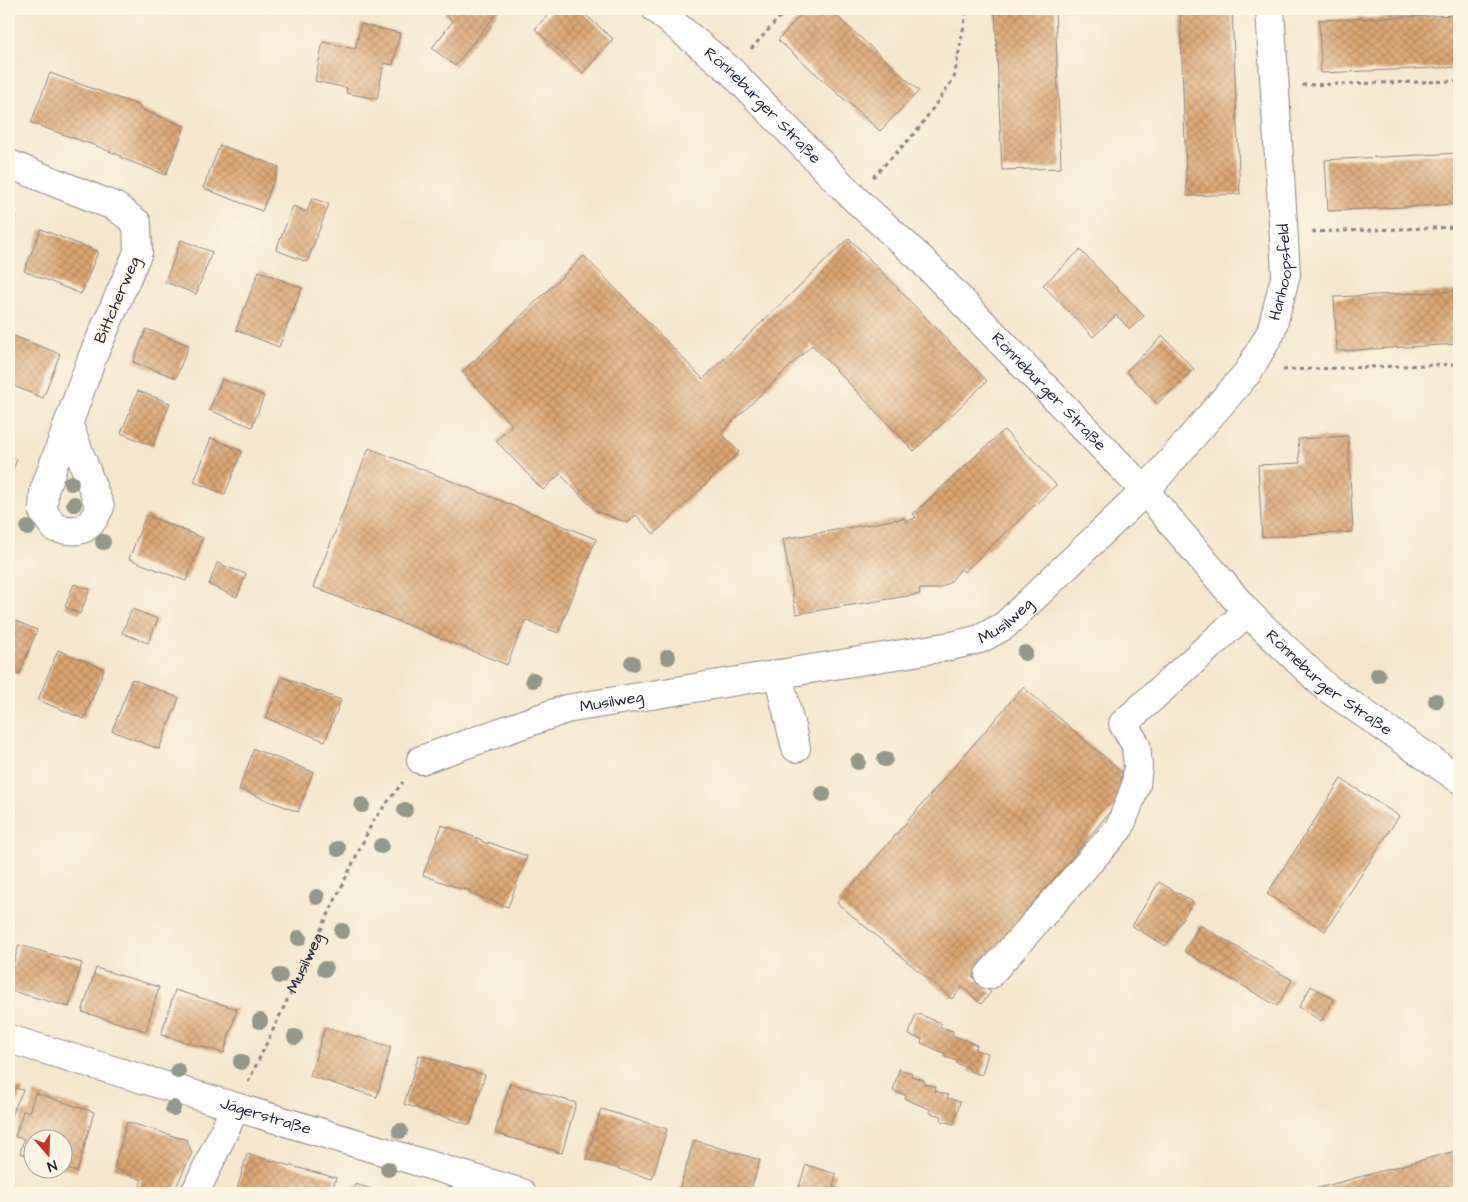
<svg xmlns="http://www.w3.org/2000/svg" width="1468" height="1202" viewBox="0 0 1468 1202" font-family="'Architects Daughter',sans-serif">
<style>
.building{fill:url(#building-cross-hatch)}
.lines{fill:none;stroke-linecap:round;stroke-linejoin:round}
.minor-casing{stroke:#8b8484;stroke-width:30}
.path{stroke:#8b8484;stroke-width:3;stroke-dasharray:4 4;stroke-linecap:butt}
.minor{stroke:#fff;stroke-width:28}
.tree{fill:#93988a}
.labels{text-anchor:middle;dominant-baseline:central;stroke-width:4.5;stroke-linejoin:round;paint-order:stroke}
.street-label{font-size:16px;fill:#22223b;stroke:#fcf5e5}
</style>
<defs>
<pattern id="building-cross-hatch" width="8" height="8" patternUnits="userSpaceOnUse" patternTransform="scale(1.25)"><rect width="8" height="8" fill="#dca672"/><path d="M0 0l8 8M0 8l8-8" fill="none" stroke="#b2875f"/></pattern>
</defs>
<rect width="100%" height="100%" fill="#fcf5e5"/>
<filter id="ink" filterUnits="userSpaceOnUse"><feTurbulence type="fractalNoise" baseFrequency=".02" numOctaves="2"/><feDisplacementMap in="SourceGraphic" scale="10" xChannelSelector="R" yChannelSelector="G"/><feConvolveMatrix kernelMatrix="1 2 1 2 8 2 1 2 1" color-interpolation-filters="sRGB"/></filter>
<filter id="wash" filterUnits="userSpaceOnUse"><feTurbulence type="fractalNoise" baseFrequency=".0096" numOctaves="4" result="noise"/><feDisplacementMap in="SourceGraphic" scale="20" xChannelSelector="R" yChannelSelector="G"/><feGaussianBlur stdDeviation="1.12" result="paint"/><feColorMatrix in="noise" values="0 0 0 0 0 0 0 0 0 0 0 0 0 0 0 0 0 1.4 0 .05"/><feComposite in="paint" operator="in"/></filter>
<g filter="url(#wash)">
<rect width="100%" height="100%" fill="#f4e7cd"/>
<g id="blocks">
<g class="building">
<path d="M448 9H500L455 66 432 48 453 21 444 14Z"/>
<path d="M553 9H579L613 39 583 73 535 29Z"/>
<path d="M743 9H755L749 15Z"/>
<path d="M806 9H829L919 91 880 131 778 40Z"/>
<path d="M995 9H1055L1061 168 1002 170Z"/>
<path d="M1180 9H1232L1240 194 1187 196Z"/>
<path d="M1459 15V67L1321 73 1319 20Z"/>
<path d="M361 24 400 33 393 65 384 63 377 99 346 93 347 88 315 81 323 42 355 49Z"/>
<path d="M50 73 140 106V109L185 126 166 175 121 158V156L99 147 31 123Z"/>
<path d="M220 145 279 167 262 211 203 188Z"/>
<path d="M1459 153V204L1328 211 1325 160Z"/>
<path d="M312 198 329 204 307 262 276 250 293 206 307 212Z"/>
<path d="M9 213 16 216 9 235Z"/>
<path d="M41 229 98 252 81 294 24 271Z"/>
<path d="M849 238 987 381 914 451 812 345 721 433 739 452 654 534 636 515 628 523 596 511 560 474 543 490 496 441 512 425 462 372 584 256 703 379Z"/>
<path d="M181 240 212 252 196 294 165 282Z"/>
<path d="M1080 250 1144 316 1130 329 1116 315 1093 337 1043 285Z"/>
<path d="M259 271 302 288 279 347 236 330Z"/>
<path d="M1459 291V344L1337 351 1334 297Z"/>
<path d="M146 329 189 345 176 378 133 362Z"/>
<path d="M9 334 60 354 43 398 9 384Z"/>
<path d="M1163 336 1194 369 1157 404 1126 371Z"/>
<path d="M222 379 264 396 252 427 209 410Z"/>
<path d="M138 391 170 403 153 446 121 433Z"/>
<path d="M1004 430 1056 485 964 572 961 569 949 583 938 589H919L920 594 796 614 783 539 905 518 906 522 916 517 913 514Z"/>
<path d="M1348 436 1353 532 1262 537 1258 465 1300 463 1298 439Z"/>
<path d="M211 438 242 451 225 494 194 482Z"/>
<path d="M369 448 596 539 558 633 525 620 507 665 313 587Z"/>
<path d="M9 456 17 459 9 481Z"/>
<path d="M146 515 203 538 186 581 129 559Z"/>
<path d="M217 563 246 574 237 597 209 585Z"/>
<path d="M74 584 90 589 80 614 65 607Z"/>
<path d="M132 609 158 619 148 643 122 633Z"/>
<path d="M9 618 37 630 19 675 9 670Z"/>
<path d="M58 650 104 669 84 719 38 700Z"/>
<path d="M282 677 341 700 325 741 266 718Z"/>
<path d="M132 679 179 698 159 749 112 731Z"/>
<path d="M1023 687 1122 772 1120 800 972 976 991 992 981 1004 962 987 952 999 837 903Z"/>
<path d="M254 749 313 772 298 812 239 789Z"/>
<path d="M1341 779 1399 816 1325 931 1267 894Z"/>
<path d="M442 825 482 840 481 841 488 844V842L527 856 508 907 470 893 471 891 464 888V890L423 875Z"/>
<path d="M1159 882 1193 902 1166 946 1132 926Z"/>
<path d="M1200 925 1292 980 1277 1006 1184 951Z"/>
<path d="M19 945 82 963 69 1007 9 990V978Z"/>
<path d="M96 968 159 987 146 1031 82 1012Z"/>
<path d="M1311 986 1334 999 1321 1021 1299 1007Z"/>
<path d="M175 990 237 1009 224 1053 161 1035Z"/>
<path d="M916 1013 941 1023 940 1027 953 1031 952 1035 977 1045 975 1050 988 1053 982 1075 969 1071 970 1068 957 1064V1061L945 1057 946 1054 921 1043 922 1039 909 1035Z"/>
<path d="M325 1027 391 1047 377 1097 310 1076Z"/>
<path d="M419 1055 485 1075 470 1125 404 1104Z"/>
<path d="M899 1069 912 1073 911 1076 924 1080V1084L936 1087 935 1091 948 1095 947 1098 960 1102 954 1124 941 1121 942 1116 929 1113 930 1109 905 1099 906 1095 893 1091Z"/>
<path d="M510 1083 576 1103 562 1153 495 1133Z"/>
<path d="M9 1086 23 1090 9 1120Z"/>
<path d="M35 1093 94 1112 77 1172 62 1168V1140H32V1157L20 1153 24 1139 15 1137 23 1111 29 1112Z"/>
<path d="M601 1109 667 1129 652 1179 586 1159Z"/>
<path d="M127 1122 187 1140 192 1153 173 1193H137L142 1180 114 1168Z"/>
<path d="M694 1140 760 1160 750 1193H690L679 1190Z"/>
<path d="M1459 1150V1193H1300Z"/>
<path d="M247 1154 336 1178 331 1193H236Z"/>
<path d="M806 1165 836 1174 833 1187 854 1193H797Z"/>
<path d="M355 1184 385 1193H353Z"/>
<path d="M866 1189 878 1193H865Z"/>
</g>
</g>
</g>
<g filter="url(#ink)">
<use href="#blocks" fill-opacity="0" stroke="#8b8484" stroke-width="1"/>
<g class="lines">
<g class="minor-casing">
<g id="minor">
<path id="s2" d="M656 9 731 71 854 198 920 258 1145 491 1247 612 1327 688 1459 779"/>
<path d="M9 164 116 207 137 223 138 252 92 358 44 491 43 512 55 528C81 533 88 532 100 507L68 423"/>
<path d="M778 674 796 748"/>
<path id="s3" d="M421 760 566 709 951 646 980 639 1004 626 1145 491 1248 372 1271 332 1286 274 1270 9"/>
<path d="M989 975 1120 827 1136 785 1138 766 1136 745 1123 724 1247 612"/>
<path id="s4" d="M9 1039 522 1193"/>
<path d="M195 1193 235 1108"/>
</g>
</g>
<g class="path">
<path d="M751 49 787 9"/>
<path d="M1302 85 1459 81"/>
<path d="M873 177 917 131 954 78 967 9"/>
<path d="M1312 232 1459 227"/>
<path d="M1283 370 1459 364"/>
<path id="s1" d="M248 1082 373 821 403 782"/>
</g>
<use href="#minor" class="minor"/>
</g>
<g class="tree">
<circle cx="71" cy="483" r="8"/>
<circle cx="74" cy="504" r="8"/>
<circle cx="28" cy="528" r="8"/>
<circle cx="103" cy="542" r="8"/>
<circle cx="1025" cy="653" r="8"/>
<circle cx="668" cy="657" r="8"/>
<circle cx="632" cy="663" r="8"/>
<circle cx="1378" cy="675" r="8"/>
<circle cx="533" cy="680" r="8"/>
<circle cx="1436" cy="701" r="8"/>
<circle cx="885" cy="759" r="8"/>
<circle cx="858" cy="762" r="8"/>
<circle cx="823" cy="794" r="8"/>
<circle cx="362" cy="805" r="8"/>
<circle cx="405" cy="810" r="8"/>
<circle cx="381" cy="846" r="8"/>
<circle cx="338" cy="849" r="8"/>
<circle cx="317" cy="897" r="8"/>
<circle cx="342" cy="931" r="8"/>
<circle cx="299" cy="938" r="8"/>
<circle cx="325" cy="969" r="8"/>
<circle cx="280" cy="976" r="8"/>
<circle cx="260" cy="1021" r="8"/>
<circle cx="295" cy="1037" r="8"/>
<circle cx="241" cy="1062" r="8"/>
<circle cx="178" cy="1071" r="8"/>
<circle cx="173" cy="1108" r="8"/>
<circle cx="400" cy="1131" r="8"/>
<circle cx="388" cy="1169" r="8"/>
</g>
</g>
<g class="labels">
<g class="street-label">
<text stroke="none"><textPath href="#s2" startOffset="144">Rönneburger Straße</textPath></text>
<text stroke="none"><textPath href="#s3" startOffset="1061">Hanhoopsfeld</textPath></text>
<text transform="translate(117 300) rotate(-67)">Bittcherweg</text>
<text stroke="none"><textPath href="#s2" startOffset="549">Rönneburger Straße</textPath></text>
<text stroke="none"><textPath href="#s3" startOffset="605">Musilweg</textPath></text>
<text stroke="none"><textPath href="#s2" startOffset="954">Rönneburger Straße</textPath></text>
<text stroke="none"><textPath href="#s3" startOffset="200">Musilweg</textPath></text>
<text stroke="none"><textPath href="#s1" startOffset="132">Musilweg</textPath></text>
<text stroke="none"><textPath href="#s4" startOffset="268">Jägerstraße</textPath></text>
</g>
</g>
<rect width="1468" height="1202" fill="none" stroke="#fcf5e5" stroke-width="30"/>
<g transform="translate(48 1154) rotate(161)"><circle r="24" fill="#fcf5e5" stroke="#a5a1a1"/>
<path d="M0-4L9 19L0 12L-9 19Z" fill="#c8321e"/>
<text y="-8" font-size="14" font-weight="bold" text-anchor="middle" fill="#22223b">N</text>
</g>
</svg>
